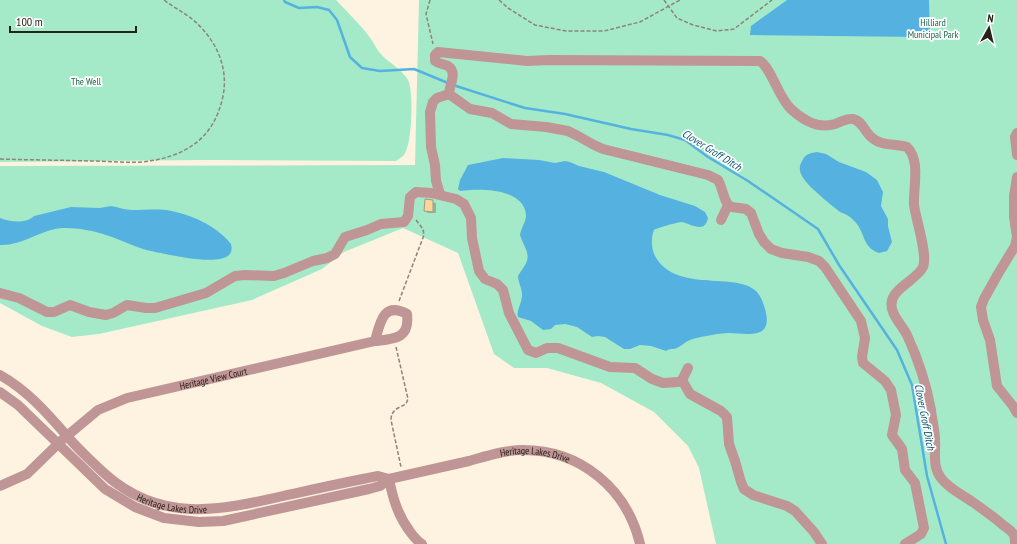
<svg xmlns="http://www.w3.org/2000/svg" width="1017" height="544" viewBox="0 0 1017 544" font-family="'PT Sans Narrow',sans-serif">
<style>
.green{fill:#a5eac8}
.water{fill:#55b2e0}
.shadow{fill:#0003}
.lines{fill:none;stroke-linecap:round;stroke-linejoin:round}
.stream{stroke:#55b2e0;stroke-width:2.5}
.building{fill:#fcd699;stroke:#a39783}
.path{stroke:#8c8578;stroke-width:1.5;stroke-dasharray:4 2;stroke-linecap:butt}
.minor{stroke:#bf9595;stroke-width:10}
.labels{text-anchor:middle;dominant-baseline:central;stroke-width:3.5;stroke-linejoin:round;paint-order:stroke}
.park-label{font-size:10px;fill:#1c6347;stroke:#fff}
.street-label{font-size:10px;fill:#27221a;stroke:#fff}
.water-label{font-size:11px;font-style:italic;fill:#005270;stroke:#fff}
</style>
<rect width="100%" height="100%" fill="#fef3e1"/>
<g class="green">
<path d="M0 0H336C348 13 361 25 371 39 374 43 376 48 379 52 387 62 401 68 408 80 414 91 412 145 404 155 402 157 399 159 396 161L205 160 0 162Z"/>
<path d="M419 0H1017V544H716L699 468 688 446 654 412 601 383 547 368H514L494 354 458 253 403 228 344 252 322 269 252 300 99 334 72 337 42 326 0 303V166L415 165Z"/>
</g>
<g class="water">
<path d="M787 0H929L930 34 921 37 750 35 751 26Z"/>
<path d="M817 152 826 154 839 162 866 172 877 180 883 192 881 206 888 219V226L892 242 887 251 879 253C861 247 866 231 853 220 850 216 845 214 840 212 831 205 806 185 802 176 799 171 799 166 802 161 805 154 810 153 817 152Z"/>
<path d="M503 158 539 160 555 163 565 161 570 162 579 166 604 172 660 195 695 206 705 212 708 218C705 234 691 224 682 222 678 222 657 228 654 230 651 238 651 248 655 256 678 298 749 265 762 300 765 308 770 322 764 329 758 337 738 333 729 333 720 333 698 337 690 340 685 342 679 348 674 349 671 349 669 349 666 351L651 346 640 345 630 349H624L605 337 598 336 592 337 577 327 565 324 555 325 551 329 543 330 531 321 518 317C516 311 522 303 522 295 522 288 518 282 518 276 520 272 523 269 525 265 532 254 523 246 520 235 521 228 526 222 526 215 524 188 480 188 460 191L458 189 460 180 468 165Z"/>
<path d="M111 206C118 207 125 210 132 210 144 210 155 209 166 210 190 214 216 225 231 244 232 248 232 252 229 255 217 267 159 253 143 249 130 245 117 238 103 234 91 230 68 226 55 229 36 233 20 246 0 245V218C10 222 26 224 34 216L71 207 100 208Z"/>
</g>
<path class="shadow" d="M425 200 436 203V213H428L425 211Z"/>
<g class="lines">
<g class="stream">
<path d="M284 0 285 2 299 8 317 7 329 10 337 20 350 57 362 68 380 71 414 69 448 83"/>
<path d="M453 85 525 108 565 114 631 129 668 135 685 140 708 157 748 181 818 229 839 265 897 350 912 385 927 476 946 544"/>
</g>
</g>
<path class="building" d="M425 199 433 200V212L424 211Z"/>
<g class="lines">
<g class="path">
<path d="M430 0 426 14 433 44"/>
<path d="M499 0 508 8 535 25 566 31H604L640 22 680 0"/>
<path d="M664 0 677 18 693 25 717 31 734 29 772 0"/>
<path d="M0 159C29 160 59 160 88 161 106 161 125 163 143 162 184 157 214 140 223 96 229 66 215 38 192 19 183 12 173 7 164 0"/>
<path d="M399 301 424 235 423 229 416 220"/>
<path d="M396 347 408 399 406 404C398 408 391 410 391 420L401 467"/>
</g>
<g class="minor">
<path d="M1017 133 1015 137 1017 155"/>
<path d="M1017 177 1014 196V217L1017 237 1015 246 998 274 984 299 981 307 983 320 990 340 997 386 1013 406 1017 413"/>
<path d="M440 194 436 181 435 165 431 147 430 112 433 102 437 98 449 94"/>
<path d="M721 220 728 205"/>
<path d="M0 293 19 298 47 312H54L70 305 89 312 106 315 113 313 127 305 146 308H155L206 293 235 276 245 275 274 276 284 273 313 261 327 258 335 254 345 237 367 230 381 224 404 222 408 216 410 197 416 192 431 193 456 199 464 204 471 218 472 238 479 271 485 279 497 284 503 290 509 313 528 350 536 353 547 348H558L610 367 635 368 652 379 663 383 678 382 682 380 688 368"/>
<path id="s1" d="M0 375C27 390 47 413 67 436 78 449 92 462 105 474 160 523 218 511 283 496 315 489 346 482 378 476L389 479C415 473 442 467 469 461 487 456 505 450 523 450 581 450 627 489 640 544"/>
<path d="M682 380 690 394 721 411 727 417 729 444 735 461 741 482 744 489 753 495 787 506 795 511 814 532 822 544"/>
<path d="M0 392 18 405 105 489 135 507 164 518 199 522 223 521 369 489 380 486 389 479"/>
<path d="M389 479C393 499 398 516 411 533 414 537 417 541 422 544"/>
<path id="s2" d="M0 486 27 474 62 440 98 410 127 398 375 341C394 339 410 339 407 314 383 301 380 323 375 341"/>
<path d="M905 544 921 534 924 528 915 483 905 470 902 449 892 435 896 415 891 390 885 381 863 363 862 357 865 338 861 321 825 267 819 261 808 257 782 253 771 249 764 242 759 234 751 213 746 209 732 207 728 205 725 199 720 184 718 180 708 175 603 149 594 145 578 136 568 131 546 127 511 124 492 113 470 109 449 94C449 86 458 72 448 66 444 64 439 64 435 61V55L438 52 527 61 549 60 760 61C772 69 778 97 791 109 804 121 818 129 835 124 841 122 847 118 853 119 862 121 864 130 870 136 881 147 894 143 907 147 921 161 913 187 914 205 916 220 928 255 923 267 916 282 884 290 893 312 896 320 903 327 907 335 919 361 926 382 931 410 932 420 935 430 935 440 936 453 932 466 941 478 949 489 963 495 974 503 984 510 994 517 1003 525 1007 528 1012 531 1014 535 1015 538 1015 541 1015 544"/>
</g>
</g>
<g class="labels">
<g class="park-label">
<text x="933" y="22">Hilliard<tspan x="933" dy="12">Municipal Park</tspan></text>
<text x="86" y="81">The Well</text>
</g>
<g class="street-label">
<text stroke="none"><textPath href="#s2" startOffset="245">Heritage View Court</textPath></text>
<text stroke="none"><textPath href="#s1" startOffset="591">Heritage Lakes Drive</textPath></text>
<text stroke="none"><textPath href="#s1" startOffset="220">Heritage Lakes Drive</textPath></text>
</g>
<g class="water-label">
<text transform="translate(712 150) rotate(32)">Clover Groff Ditch</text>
<text transform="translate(925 417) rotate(79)">Clover Groff Ditch</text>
</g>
</g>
<g transform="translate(989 28) rotate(8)" stroke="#ffffff" stroke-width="3" paint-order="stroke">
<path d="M0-3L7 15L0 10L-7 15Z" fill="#27221a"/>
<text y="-6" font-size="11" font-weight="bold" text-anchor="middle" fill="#27221a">N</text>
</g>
<path d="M10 26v6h126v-6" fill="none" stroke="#27221a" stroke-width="2"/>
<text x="16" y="26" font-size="12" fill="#27221a" stroke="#ffffff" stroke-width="3" paint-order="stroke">100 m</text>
</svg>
